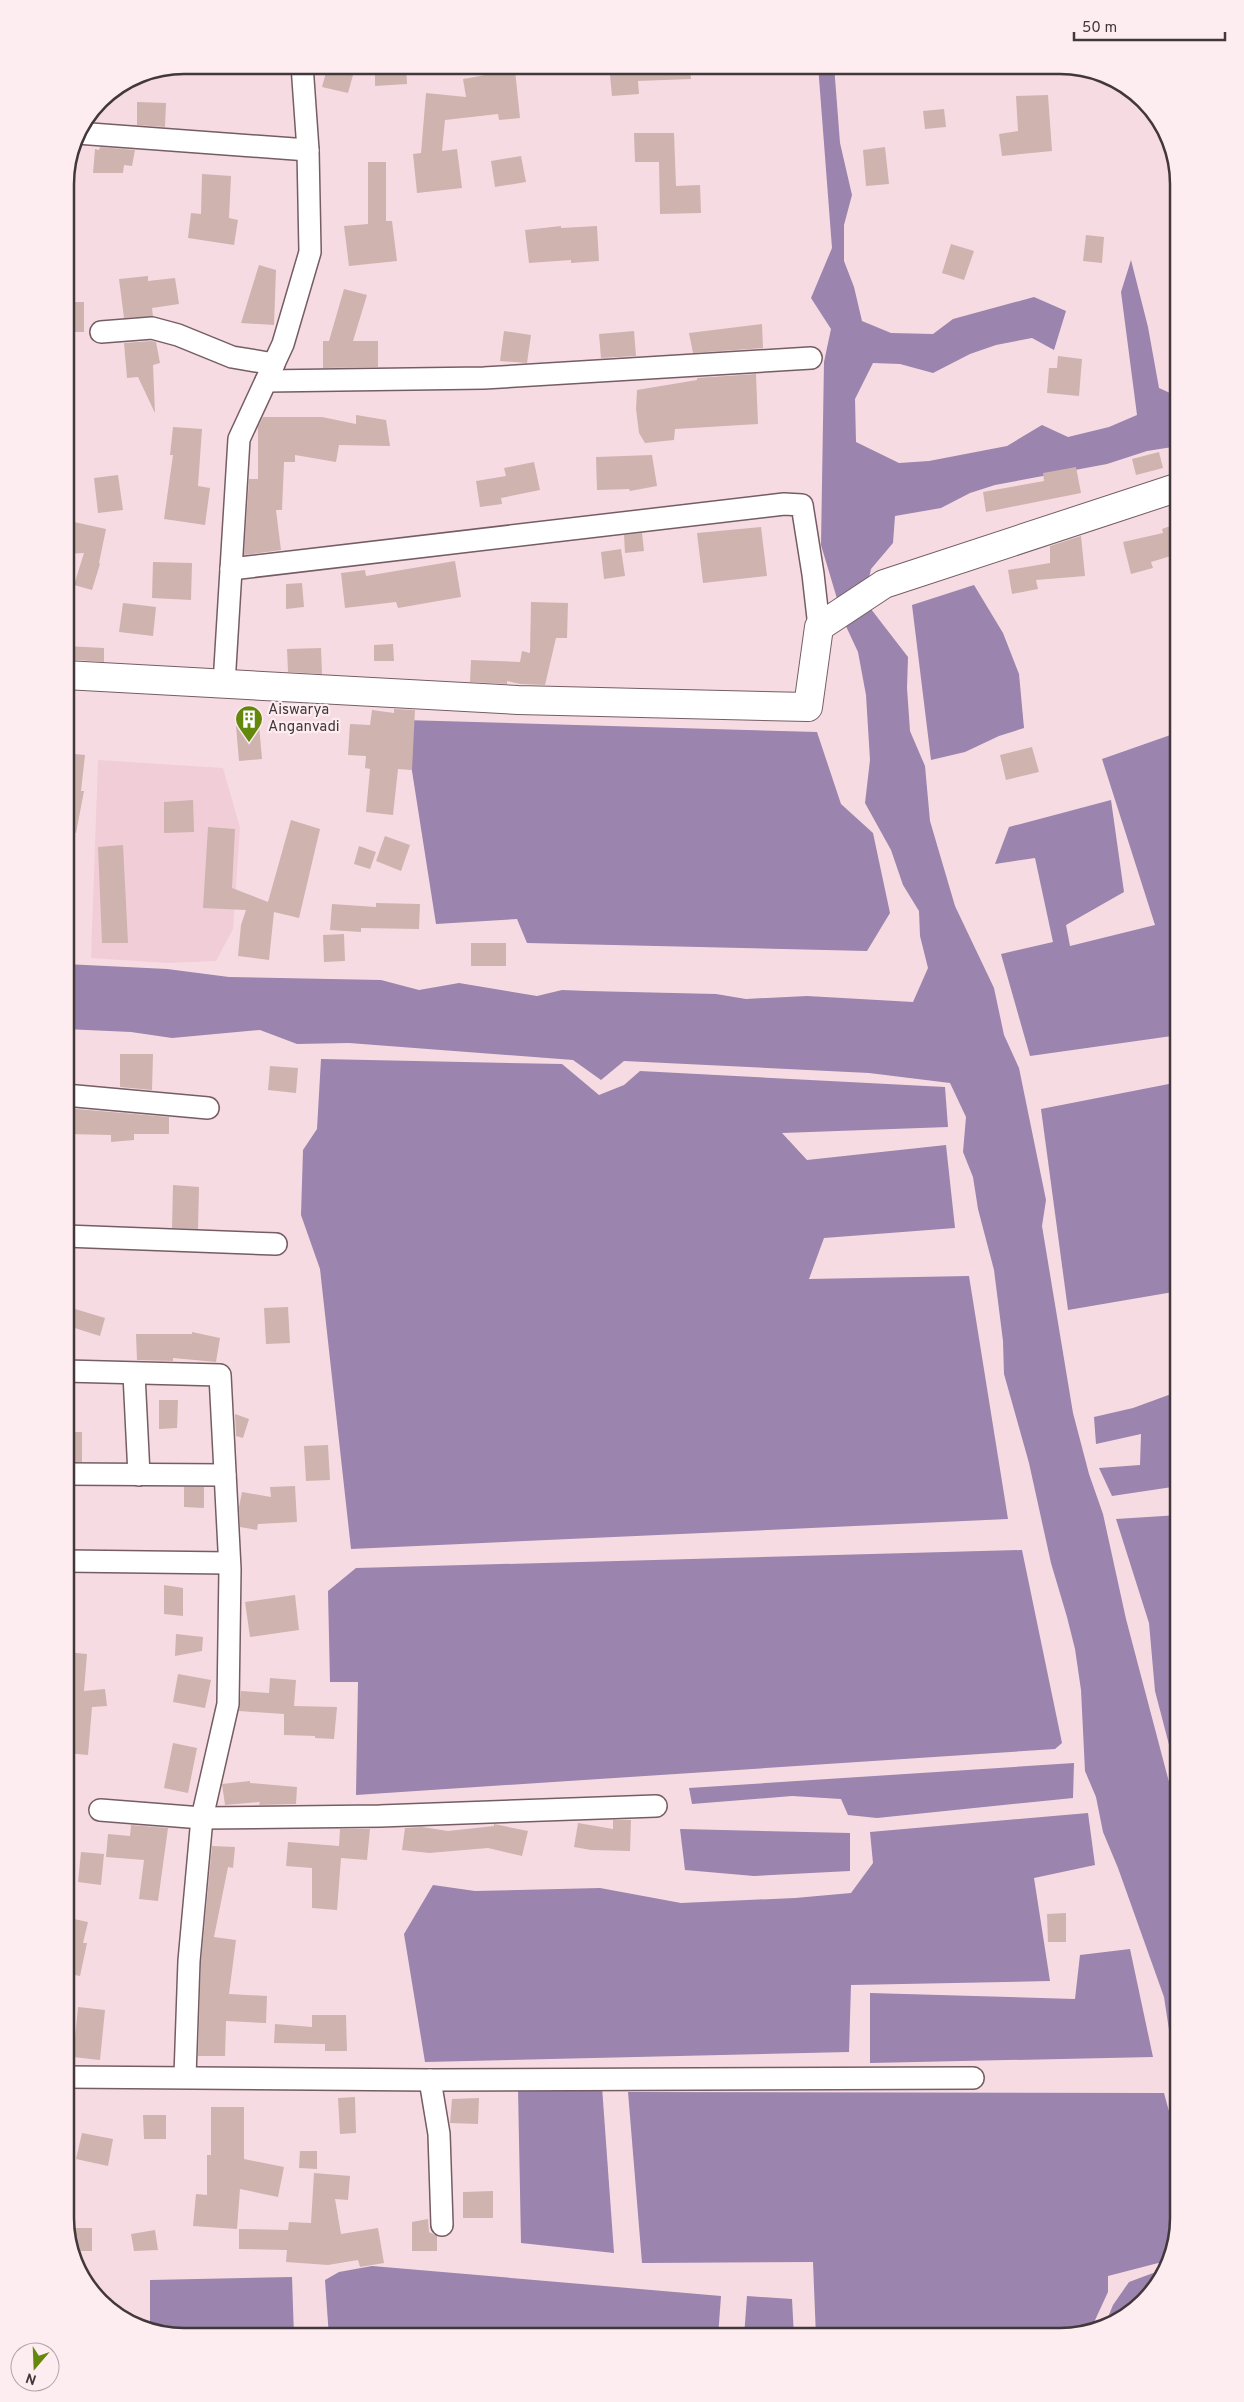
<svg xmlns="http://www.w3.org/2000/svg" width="1244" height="2402" viewBox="0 0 1244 2402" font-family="Overpass,sans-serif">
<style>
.built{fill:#f1cdd7}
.water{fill:#9b84ad}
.building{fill:#cfb3af}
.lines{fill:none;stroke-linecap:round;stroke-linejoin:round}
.minor-casing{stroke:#755d63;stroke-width:24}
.secondary-casing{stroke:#755d63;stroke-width:30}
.minor{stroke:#fff;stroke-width:21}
.secondary{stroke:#fff;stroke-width:28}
.labels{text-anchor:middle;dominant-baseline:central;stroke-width:4.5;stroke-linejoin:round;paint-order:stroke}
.poi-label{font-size:15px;fill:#42373a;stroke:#fdecf0;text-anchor:start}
.rim{fill:none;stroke:#42373a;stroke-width:2.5}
</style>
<rect width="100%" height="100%" fill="#f7dbe2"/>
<path class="built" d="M98 760 223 768 240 828 233 929 216 961 168 963 91 958Z"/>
<g class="water">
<path d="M818 65H834L840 143 852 195 844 225V261L854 287 862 321 891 333 933 334 953 319 1034 297 1066 311 1054 350 1032 338 996 345 970 354 933 373 900 364 873 363 855 399 856 442 899 463 929 461 1007 446 1042 425 1068 437 1109 427 1137 415 1121 292 1131 260 1148 327 1159 388 1179 397V446L1147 451 1107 464 995 485 970 493 941 508 895 516 893 543 871 569 864 600 908 657 907 688 910 731 925 766 930 821 955 906 994 988 1004 1035 1019 1068 1046 1200 1042 1226 1073 1413 1089 1474 1103 1514 1126 1619 1179 1820V2095L1164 1997 1118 1868 1103 1832 1096 1797 1085 1771 1081 1690 1075 1649 1067 1617 1051 1563 1029 1463 1004 1374 1003 1341 994 1270 978 1209 973 1177 963 1152 966 1117 950 1083 869 1073 624 1061 601 1080 573 1060 349 1043 297 1044 260 1030 172 1038 131 1032 65 1029V964L167 969 229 977 381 980 419 990 459 983 537 996 562 990 588 991 716 994 746 999 807 996 913 1002 928 968 920 936 919 911 903 885 891 850 865 803 870 760 866 695 858 652 844 622 821 545 824 362 831 329 811 298 832 248Z"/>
<path d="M974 585 1003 633 1019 674 1024 728 999 736 965 752 931 760 912 605Z"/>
<path d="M404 720 817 732 841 804 873 833 890 913 867 951 527 943 517 919 436 924Z"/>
<path d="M1179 732V1035L1030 1056 1001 954 1053 942 1035 858 995 864 1009 827 1111 800 1124 892 1066 925 1070 946 1155 925 1102 759Z"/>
<path d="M321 1059 562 1064 599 1095 624 1085 640 1071 945 1087 948 1127 782 1133 807 1160 946 1145 955 1228 824 1238 809 1279 969 1276 1008 1519 351 1549 320 1269 301 1215 303 1150 317 1129Z"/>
<path d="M1179 1082V1291L1068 1310 1041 1109Z"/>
<path d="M1179 1388V1486L1112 1496 1099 1468 1140 1465 1141 1434 1096 1444 1094 1417 1133 1408 1174 1393Z"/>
<path d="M1179 1515V1783L1155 1691 1149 1623 1116 1519Z"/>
<path d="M1022 1550 1062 1743 1055 1749 356 1795 358 1682H330L328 1591 356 1568Z"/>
<path d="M1074 1763 1073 1798 877 1818 848 1815 841 1799 792 1796 692 1804 689 1788Z"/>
<path d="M1088 1813 1095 1865 1034 1878 1050 1981 851 1985 849 2052 425 2062 404 1934 433 1885 475 1891 600 1888 681 1903 795 1898 851 1893 873 1863 870 1832Z"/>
<path d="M680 1829 850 1833V1871L754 1876 685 1870Z"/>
<path d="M1130 1949 1153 2057 870 2063V1993L1075 1999 1080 1955Z"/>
<path d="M602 2087 614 2253 521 2243 518 2088Z"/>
<path d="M628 2092 1164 2093 1179 2148V2219L1166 2261 1108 2276V2292L1090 2331 1061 2337H816L813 2262 642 2263Z"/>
<path d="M372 2266 721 2296 718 2337H329L325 2280 339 2272Z"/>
<path d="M1164 2269 1159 2285 1103 2329 1113 2305 1129 2282Z"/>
<path d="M292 2277 294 2337H176L150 2328V2280Z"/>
<path d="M747 2296 792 2299 794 2337H744Z"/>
</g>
<g class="building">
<path d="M375 65H406L407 84 375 86Z"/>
<path d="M609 65H690L691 79 638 81 639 94 612 96Z"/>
<path d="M327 69 353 75 348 93 322 87Z"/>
<path d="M515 70 520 118 499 120 498 114 445 120 442 151 457 149 462 188 417 193 413 154 421 153 426 93 466 97 463 79Z"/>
<path d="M1048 95 1052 151 1002 156 999 134 1018 131 1016 96Z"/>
<path d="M137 102 166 103 165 127 137 125Z"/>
<path d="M944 109 946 127 925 129 923 111Z"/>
<path d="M634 133H674L676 186 700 185 701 213 660 214 659 162H635Z"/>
<path d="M100 147 135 150 132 166 124 165 123 173H93L95 149 99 150Z"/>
<path d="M885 147 889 184 866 186 863 150Z"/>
<path d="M521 156 526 182 495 187 491 161Z"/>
<path d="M368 162H386V221H392L397 261 349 266 344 226 368 224Z"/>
<path d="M202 174 231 176 229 218 238 220 234 245 188 238 191 213 201 214Z"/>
<path d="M561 226V228L597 226 599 261 571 263V260L529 263 525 230Z"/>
<path d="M1086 235 1104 237 1102 263 1083 261Z"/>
<path d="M951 244 974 251 964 280 942 273Z"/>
<path d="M259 265 276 270 274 325 241 323Z"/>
<path d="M148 276V281L175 278 179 304 152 308 153 316 124 318 119 279Z"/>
<path d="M344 289 367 295 353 341H378V367L323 368V341H329Z"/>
<rect x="65" y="302" width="19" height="30"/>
<path d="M762 324 763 348 693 353 689 333Z"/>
<path d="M504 331 531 335 527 363 500 361Z"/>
<path d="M634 331 636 356 601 358 599 334Z"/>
<path d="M151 341 156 342 160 363 153 365 155 413 138 377 127 378 124 343Z"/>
<path d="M1058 356 1082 359 1079 396 1047 393 1049 368H1057Z"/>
<path d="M756 374 758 424 675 429 674 440 645 443 639 433 636 409 637 390 697 380V378Z"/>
<path d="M356 415 386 420 390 446 339 445 336 462 295 455V462H284L282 510H276L281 550 244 555 249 479H258V427L263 417H322L356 424Z"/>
<path d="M173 427 202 429 198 486 210 488 205 525 164 519 173 455H170Z"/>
<path d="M1159 452 1163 468 1136 475 1132 459Z"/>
<path d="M652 455 657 486 630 491 629 489 597 490 596 457Z"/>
<path d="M534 462 540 490 501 498 502 504 480 507 476 481 506 476 504 468Z"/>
<path d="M1076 467 1081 493 986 512 983 492 1044 481 1043 473Z"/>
<path d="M118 475 123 510 98 513 94 478Z"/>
<path d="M65 520 106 529 99 563 100 564 92 590 74 585 84 553 65 554Z"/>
<path d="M1179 523V571H1176L1171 556 1151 562 1153 568 1131 574 1123 542 1163 533 1162 529Z"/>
<path d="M761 527 767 576 703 583 697 533Z"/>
<path d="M642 533 644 551 625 553 624 535Z"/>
<path d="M1081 536 1085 576 1036 580 1038 589 1012 594 1008 570 1050 563V546Z"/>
<path d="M621 549 625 576 604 579 601 552Z"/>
<path d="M455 561 461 597 398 608 396 602 345 608 341 573 365 570 366 576Z"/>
<path d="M153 562 192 563 191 600 152 598Z"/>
<path d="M302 583 304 607 286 609V584Z"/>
<path d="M531 602 568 603 567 638H556L545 685 520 684 507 681V684L470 682 471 660 520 662 522 651 530 653Z"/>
<path d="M123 603 156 607 153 636 119 632Z"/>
<path d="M393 644 394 661H374V645Z"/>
<path d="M65 646 104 648V662L65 659Z"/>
<path d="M321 648 322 674 288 672 287 649Z"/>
<path d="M394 709 415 710 412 770 398 769 393 815 366 812 370 769 365 768 366 756 348 755 350 724 370 725 372 710 394 713Z"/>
<path d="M259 725 262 759 239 761 236 726Z"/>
<path d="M1032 747 1039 772 1006 780 1000 755Z"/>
<path d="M65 753 85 755 81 791H84L76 833 65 832Z"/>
<path d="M193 800 194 832 164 833V802Z"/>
<path d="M291 820 320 829 299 918 274 912 269 960 238 956 241 925 246 910 203 908 208 827 235 829 232 888 268 902Z"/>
<path d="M385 836 410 845 401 871 376 861Z"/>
<path d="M123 845 128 943H102L98 847Z"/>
<path d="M359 846 376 852 370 869 354 864Z"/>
<path d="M376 903 420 904 419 929 361 928V932L330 930 332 904 376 907Z"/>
<path d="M344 934 345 961 324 962 323 935Z"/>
<rect x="471" y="943" width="35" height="23"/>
<path d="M120 1054H153L152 1090 120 1087Z"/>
<path d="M270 1066 298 1068 296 1093 268 1090Z"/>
<path d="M65 1108 169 1117V1134H134V1140L111 1142V1135L65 1134Z"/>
<path d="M173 1185 199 1187 198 1229 172 1228Z"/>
<path d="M65 1306 105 1318 100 1336 65 1325Z"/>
<path d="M288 1307 290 1343 266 1344 264 1308Z"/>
<path d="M192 1332 220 1338 216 1362 173 1358V1361L137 1360 136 1334H192Z"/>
<path d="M159 1400H178L177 1428 159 1429Z"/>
<path d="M235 1414 249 1419 243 1438 236 1436Z"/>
<rect x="65" y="1432" width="17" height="30"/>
<path d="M328 1445 330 1480 306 1481 304 1446Z"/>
<path d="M295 1486 297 1522 258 1524 257 1530 240 1527 239 1507 242 1492 271 1497 270 1487Z"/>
<path d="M184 1487H204V1508L184 1507Z"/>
<path d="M164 1585 183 1588V1616L164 1614Z"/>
<path d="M295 1595 299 1630 250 1637 245 1602Z"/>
<path d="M176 1634 203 1637 202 1651 175 1656Z"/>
<path d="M65 1652 87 1654 84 1691 105 1689 107 1706 92 1707 88 1755 65 1753Z"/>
<path d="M178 1674 211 1680 205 1708 173 1702Z"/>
<path d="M270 1678 296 1680 294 1706 337 1707 334 1739 315 1738V1736L284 1735V1714L239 1711 241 1691 269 1693Z"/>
<path d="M173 1743 197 1748 188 1793 164 1788Z"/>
<path d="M250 1781V1783L297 1787 296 1804 259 1805 260 1802 225 1805 222 1784Z"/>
<path d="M613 1820H631L630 1851 591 1850 574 1847 578 1823 613 1829Z"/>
<path d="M494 1824 528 1831 522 1856 488 1848 429 1853 402 1850 405 1828 422 1827 448 1831 494 1826Z"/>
<path d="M131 1825 168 1828 158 1901 139 1899 144 1860 106 1857 108 1834 130 1836Z"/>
<path d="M340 1829H370L367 1860 341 1858 337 1910 312 1908V1868L286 1866 288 1842 339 1846Z"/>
<path d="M212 1846 235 1847 233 1868 228 1867 214 1937 236 1940 229 1994 267 1996 266 2023 226 2021 225 2056H198L201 1962Z"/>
<path d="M81 1852 104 1854 101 1885 78 1882Z"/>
<path d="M1066 1913V1942H1048L1047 1914Z"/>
<path d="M65 1917 88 1922 83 1943H87L80 1976 65 1973Z"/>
<path d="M78 2007 105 2010 100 2060 73 2057Z"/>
<path d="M312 2015H346L347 2051H325V2044L274 2043 275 2024 312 2027Z"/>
<path d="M355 2097 356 2133 340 2134 338 2098Z"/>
<path d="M479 2098 478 2124 450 2123 452 2099Z"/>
<path d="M211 2107H244V2159L284 2167 278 2197 240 2189 237 2229 193 2226 196 2194 207 2195V2155H211Z"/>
<path d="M143 2115H166V2139H144Z"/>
<path d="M82 2133 113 2139 108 2166 76 2159Z"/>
<path d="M300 2151H317V2169L299 2168Z"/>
<path d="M314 2173 350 2176 348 2200 335 2199 341 2234 378 2228 384 2263 360 2267 358 2260 328 2265 286 2262 287 2250 239 2249V2229L288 2230 289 2222 311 2223Z"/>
<path d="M493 2191V2218H463V2192Z"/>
<path d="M428 2219 429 2232 437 2236V2251H412V2222Z"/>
<path d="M67 2228H92V2251H71Z"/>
<path d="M155 2230 158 2250 134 2251 131 2234Z"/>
</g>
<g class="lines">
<g class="minor-casing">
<g id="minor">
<path d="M77 133 308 150"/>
<path d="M101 332 152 328 178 335 232 357 274 364"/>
<path d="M266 381 484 378 811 358"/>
<path d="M231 569 784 504 802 505 813 574 819 627"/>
<path d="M224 684 239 439 283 344 310 252 308 150 302 65"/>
<path d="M65 1095 208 1108"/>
<path d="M65 1236 276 1244"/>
<path d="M65 1371 220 1375 230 1569 228 1704 202 1818 189 1961 185 2076"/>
<path d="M134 1374 139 1475"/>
<path d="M65 1474 225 1475"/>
<path d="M65 1561 229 1563"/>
<path d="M100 1810 202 1818 380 1816 656 1806"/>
<path d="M65 2077 430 2080 973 2078"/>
<path d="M430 2080 439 2134 442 2225"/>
</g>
</g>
<g class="secondary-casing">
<path id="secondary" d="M65 675 518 700 808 707 819 627 884 584 1179 487"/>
</g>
<use href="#minor" class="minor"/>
<use href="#secondary" class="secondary"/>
</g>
<defs>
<g id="building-pin" transform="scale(1.4375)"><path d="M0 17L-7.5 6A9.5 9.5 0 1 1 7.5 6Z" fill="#64880c" stroke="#fdecf0"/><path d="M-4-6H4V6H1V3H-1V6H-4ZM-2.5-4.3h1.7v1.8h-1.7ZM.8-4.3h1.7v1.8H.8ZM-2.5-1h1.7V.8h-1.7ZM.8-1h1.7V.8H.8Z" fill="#fff"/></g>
</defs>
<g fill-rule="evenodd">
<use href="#building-pin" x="249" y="719"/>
</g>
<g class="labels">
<g class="poi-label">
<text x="268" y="710">Aiswarya<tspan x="268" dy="17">Anganvadi</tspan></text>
</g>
</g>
<path d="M0 0H1244V2402H0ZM184 74H1060A110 110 0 0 1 1170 184V2218A110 110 0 0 1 1060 2328H184A110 110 0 0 1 74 2218V184A110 110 0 0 1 184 74Z" fill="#fdecf0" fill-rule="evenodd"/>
<path class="rim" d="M184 74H1060A110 110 0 0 1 1170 184V2218A110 110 0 0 1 1060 2328H184A110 110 0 0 1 74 2218V184A110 110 0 0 1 184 74Z"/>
<g transform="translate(35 2367) rotate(199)"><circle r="24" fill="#fdecf0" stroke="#b2a4a7"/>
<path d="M0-4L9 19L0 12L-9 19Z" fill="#64880c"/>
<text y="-8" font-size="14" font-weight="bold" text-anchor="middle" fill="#42373a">N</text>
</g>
<path d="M1074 32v8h151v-8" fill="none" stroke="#42373a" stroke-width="2.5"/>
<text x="1082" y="32" font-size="15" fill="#42373a" stroke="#fdecf0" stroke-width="4" paint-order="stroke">50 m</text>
</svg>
